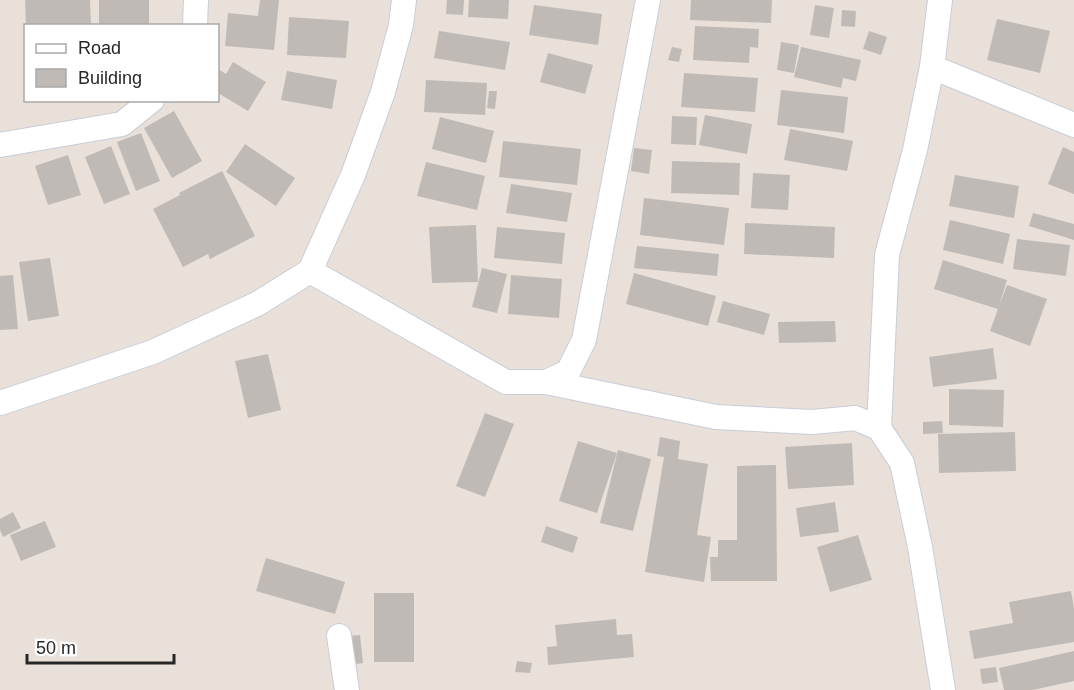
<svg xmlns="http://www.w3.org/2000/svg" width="1074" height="690" viewBox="0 0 1074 690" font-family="Arial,sans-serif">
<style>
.building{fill:#c0bab6}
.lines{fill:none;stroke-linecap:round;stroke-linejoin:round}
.minor-casing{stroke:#c8cdd7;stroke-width:26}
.minor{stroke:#fff;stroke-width:24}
</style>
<rect width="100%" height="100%" fill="#e8e0d9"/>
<g class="building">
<path d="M25 0H90L91 26H26Z"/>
<rect x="99" y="0" width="50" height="26"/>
<path d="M260 0H279L274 50 225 46 228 13 258 16Z"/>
<path d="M447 0H464L463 15 446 14Z"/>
<path d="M469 0H509L508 19 468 17Z"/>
<path d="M691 0H772L771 23 690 20Z"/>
<path d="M534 5 602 14 598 45 529 35Z"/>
<path d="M815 5 834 8 829 38 810 35Z"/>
<path d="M842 10 856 11 855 27 841 26Z"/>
<path d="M289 17 349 21 346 58 287 55Z"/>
<path d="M997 19 1050 31 1040 73 987 60Z"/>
<path d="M695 26 759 29 758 48 750 47 749 63 693 60Z"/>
<path d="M439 31 510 42 505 70 434 58Z"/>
<path d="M869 31 887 37 881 55 863 49Z"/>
<path d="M781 42 799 45 794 73 777 70Z"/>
<path d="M672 47 682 49 679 62 668 60Z"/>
<path d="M801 47 861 60 856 81 843 78 841 88 794 77Z"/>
<path d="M548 53 593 65 585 94 540 82Z"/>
<path d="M233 62 266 82 248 111 218 93V69L226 74Z"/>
<path d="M287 71 337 80 332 109 281 100Z"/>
<path d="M684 73 758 78 755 112 681 107Z"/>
<path d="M426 80 487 83 485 115 424 112Z"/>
<path d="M781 90 848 97 844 133 777 125Z"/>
<path d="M489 91H497L495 109 487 108Z"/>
<path d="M174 111 202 161 172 178 144 128Z"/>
<path d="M705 115 752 124 747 154 699 145Z"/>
<path d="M672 116 697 117 696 145 671 144Z"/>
<path d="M440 117 494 131 486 163 432 149Z"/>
<path d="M790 129 853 141 847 171 784 160Z"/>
<path d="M141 133 160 181 136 191 117 142Z"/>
<path d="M503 141 581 149 577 185 499 177Z"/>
<path d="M245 144 295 178 276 206 226 172Z"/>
<path d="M111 146 130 194 104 204 85 157Z"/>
<path d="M1063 147 1074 152V194L1048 184Z"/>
<path d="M634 148 652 150 649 174 631 171Z"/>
<path d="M68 155 81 195 48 205 35 166Z"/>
<path d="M672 161 740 163 739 195 671 193Z"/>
<path d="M426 162 485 176 477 210 417 196Z"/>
<path d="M222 171 255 236 210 259 208 254 183 267 153 209 180 195 179 193Z"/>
<path d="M753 173 790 175 788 210 751 208Z"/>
<path d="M955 175 1019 186 1014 218 949 206Z"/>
<path d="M511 184 572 193 567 222 506 213Z"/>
<path d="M644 198 729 208 724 245 640 235Z"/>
<path d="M1033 213 1074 224V240L1029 226Z"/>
<path d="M950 220 1010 234 1003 264 943 250Z"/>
<path d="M745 223 835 227 834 258 744 254Z"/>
<path d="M476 225 478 282 432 283 429 227Z"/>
<path d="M497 227 565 233 562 264 494 258Z"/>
<path d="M1017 239 1070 245 1066 276 1013 269Z"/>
<path d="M637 246 719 254 717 276 634 268Z"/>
<path d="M50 258 59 316 28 321 19 262Z"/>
<path d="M943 260 1007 280 999 306 1007 285 1047 299 1030 346 990 331 998 309 934 289Z"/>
<path d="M482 268 507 274 497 313 472 307Z"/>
<path d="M634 273 716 296 708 326 626 304Z"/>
<path d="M13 275 18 329 0 330V276Z"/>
<path d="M511 275 562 279 559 318 508 314Z"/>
<path d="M723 301 770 314 764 335 717 322Z"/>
<path d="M835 321 836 342 779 343 778 322Z"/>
<path d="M993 348 997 379 933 387 929 357Z"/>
<path d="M268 354 281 410 248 418 235 361Z"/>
<path d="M949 389 1004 390 1003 427 949 425Z"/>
<path d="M485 413 514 424 485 497 456 486Z"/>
<path d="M942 421 943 433 923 434V422Z"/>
<path d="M1015 432 1016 471 939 473 938 434Z"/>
<path d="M660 437 680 441 678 459 708 464 697 535 711 537 704 582 645 572 664 457 657 456Z"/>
<path d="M578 441 617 453 597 513 559 501Z"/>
<path d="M852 443 854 485 788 489 785 447Z"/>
<path d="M618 450 651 459 633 531 600 523Z"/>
<path d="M776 465 777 581H711L710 557H718V540H737V466Z"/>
<path d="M835 502 839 532 800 537 796 508Z"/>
<path d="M13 512 21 528 3 537 0 530V519Z"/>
<path d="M45 521 56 547 21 561 10 535Z"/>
<path d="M546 526 578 537 573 553 541 542Z"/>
<path d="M858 535 872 580 830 592 817 547Z"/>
<path d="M266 558 345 582 335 614 256 591Z"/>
<path d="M1071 591 1074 608V642L974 659 969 631 1013 623 1009 602Z"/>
<rect x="374" y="593" width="40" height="69"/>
<path d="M616 619 617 635 632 634 634 657 548 665 547 647 557 646 555 625Z"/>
<path d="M360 635 363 663 350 665 347 636Z"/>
<path d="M1074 651V681L1033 690H1004L999 668Z"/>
<path d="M517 661 532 663 530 673 515 672Z"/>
<path d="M996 667 998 682 982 684 980 669Z"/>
</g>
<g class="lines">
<g class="minor-casing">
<g id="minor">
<path d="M195 26 196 0"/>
<path d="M932 67 1074 125"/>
<path d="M0 145 122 124 152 100"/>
<path d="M310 271 506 382H546L568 372 584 340 648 0"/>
<path d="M546 382 716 417 812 422 855 418 879 428 902 463 920 547 943 690"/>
<path d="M0 403 153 352 257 304 310 271 353 175 383 92 401 25 404 0"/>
<path d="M879 428 887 255 915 150 932 67 940 0"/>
<path d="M339 636 347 690"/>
</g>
</g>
<use href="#minor" class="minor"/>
</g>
<rect x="24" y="24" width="195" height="78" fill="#ffffff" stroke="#a9a9a9" stroke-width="1.5"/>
<rect x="36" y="44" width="30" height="9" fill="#ffffff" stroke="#a9a9a9" stroke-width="1.5"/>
<text x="78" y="54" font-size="18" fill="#272727">Road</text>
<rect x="36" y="69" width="30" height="18" fill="#c0bab6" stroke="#a9a9a9" stroke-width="1.5"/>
<text x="78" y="84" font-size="18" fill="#272727">Building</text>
<path d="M27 654v9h147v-9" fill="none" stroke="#272727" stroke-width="3"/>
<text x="36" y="654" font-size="18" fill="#272727" stroke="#ffffff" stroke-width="4.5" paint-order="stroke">50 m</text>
</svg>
